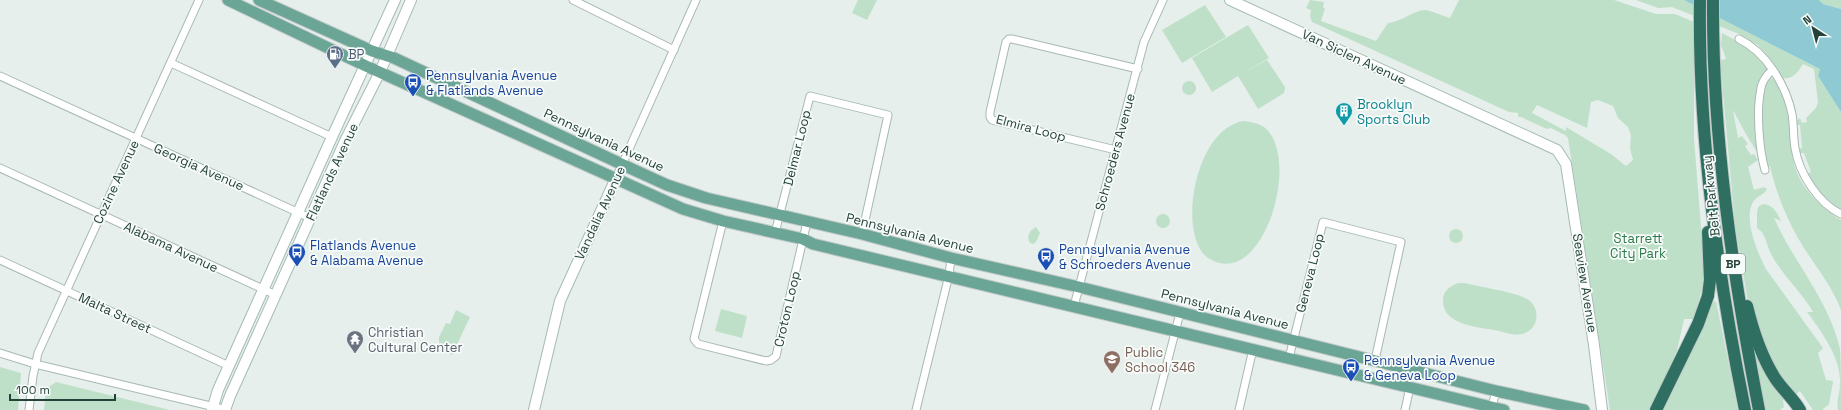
<svg xmlns="http://www.w3.org/2000/svg" width="1841" height="410" viewBox="0 0 1841 410" font-family="'Space Grotesk',sans-serif">
<style>
.green{fill:#bfe0c8;fill-rule:evenodd}
.water{fill:#8ec9d4}
.lines{fill:none;stroke-linecap:round;stroke-linejoin:round}
.street-casing{stroke:#a8b8b2;stroke-width:9}
.secondary-casing{stroke:#a4bbb3;stroke-width:12}
.primary-casing{stroke:#c2cac8;stroke-width:13}
.highway-casing{stroke:#c2cac8;stroke-width:14}
.street{stroke:#fff;stroke-width:7}
.secondary{stroke:#fff;stroke-width:10}
.primary{stroke:#6aa596;stroke-width:11}
.highway{stroke:#2f6f62;stroke-width:12}
.labels{text-anchor:middle;dominant-baseline:central;stroke-width:3.5;stroke-linejoin:round;paint-order:stroke}
.shield{fill:#f7fbf9;stroke:#637a73;stroke-width:1}
.shield-label{font-size:12px;font-weight:bold;fill:#24423a}
.service-label{font-size:13px;fill:#4e5e75;stroke:#f7fbf9;text-anchor:start}
.street-label{font-size:13px;fill:#24423a;stroke:#f7fbf9}
.transit-label{font-size:13px;fill:#164399;stroke:#f7fbf9;text-anchor:start}
.culture-label{font-size:13px;fill:#0d838f;stroke:#f7fbf9;text-anchor:start}
.park-label{font-size:13px;fill:#2d7a4b;stroke:#f7fbf9}
.worship-label{font-size:13px;fill:#5b616d;stroke:#f7fbf9;text-anchor:start}
.education-label{font-size:13px;fill:#785e54;stroke:#f7fbf9;text-anchor:start}
</style>
<rect width="100%" height="100%" fill="#e6efeb"/>
<g class="green">
<path d="M858 0H877L867 20 852 13Z"/>
<path d="M1310 0 1324 2 1323 7 1325 9 1321 21 1376 41 1388 23C1401 22 1414 10 1425 10 1433 11 1442 16 1450 18L1459 0H1614L1656 14H1675L1694 22V139L1705 277 1694 319H1684L1677 351 1650 410H1610L1568 138 1565 135 1551 128 1547 129 1521 117H1518V113L1509 112 1312 22 1310 16 1311 10 1306 8ZM1598 100 1613 106 1618 118 1628 127 1631 135 1630 148 1633 160 1626 166 1611 154 1566 127V131L1532 113 1537 105 1587 128 1591 102Z"/>
<path d="M1636 0H1684L1820 69 1818 76 1841 112V210C1827 200 1816 189 1807 174L1811 172 1804 153H1799V149L1802 148 1800 125H1796L1795 122 1800 118 1802 123 1807 122 1806 118 1816 108 1818 102 1814 69 1803 64C1798 72 1793 80 1782 78L1773 63 1758 45 1739 34 1672 7 1658 8Z"/>
<path d="M1819 0H1841V9L1823 4Z"/>
<path d="M1205 5 1226 37 1182 63 1162 30Z"/>
<path d="M1248 25 1269 58 1240 75 1267 60 1285 87 1284 93 1258 109 1238 76 1212 92 1192 58Z"/>
<path d="M1722 33 1744 45 1769 67 1758 86 1759 155 1747 136 1733 110 1738 138 1742 136 1748 144 1745 146 1751 155 1754 154 1758 160 1748 167 1754 190 1764 187 1767 189C1764 195 1757 196 1753 202 1743 219 1758 254 1766 269L1823 348 1818 353 1826 380 1833 381V382L1829 404 1822 410H1813L1800 391 1794 396 1768 362 1748 302 1735 225 1720 60 1726 59 1721 45Z"/>
<path d="M1772 78C1792 93 1788 144 1795 167 1801 188 1822 209 1841 220V310C1832 285 1811 261 1798 238 1785 215 1776 192 1770 166L1768 167C1765 149 1754 87 1772 78Z"/>
<circle cx="1189" cy="88" r="7"/>
<path d="M1244 121C1251 122 1258 123 1264 127 1300 155 1268 274 1220 263 1211 261 1203 256 1199 247 1181 213 1200 127 1244 121Z"/>
<path d="M1763 204C1773 205 1777 212 1781 221L1774 218C1794 263 1829 300 1840 349 1841 363 1841 394 1841 410H1838C1836 400 1841 390 1840 379 1839 355 1821 331 1807 312H1813C1801 291 1782 275 1771 254 1766 244 1766 233 1757 228V213L1758 207Z"/>
<circle cx="1163" cy="221" r="7"/>
<path d="M1036 227 1040 233 1036 242 1033 244 1030 243C1026 236 1029 231 1036 227Z"/>
<circle cx="1456" cy="236" r="7"/>
<path d="M1458 283H1465C1479 287 1516 292 1527 299 1540 306 1540 327 1525 333 1517 337 1507 333 1499 331 1480 327 1442 326 1443 300 1443 291 1450 286 1458 283Z"/>
<path d="M1716 301 1738 410H1660L1709 303Z"/>
<path d="M721 309 747 316 742 338 715 331Z"/>
<path d="M456 310 470 317 452 355 443 350 444 348 439 345V337L446 323 450 324Z"/>
<path d="M1754 348 1785 397 1783 400 1784 407 1780 410H1763L1752 349Z"/>
<path d="M0 367 21 373 18 410H0Z"/>
<path d="M56 382 170 410H44L46 389Z"/>
</g>
<path class="water" d="M1684 0H1819L1823 4 1841 9V112L1818 76 1820 69Z"/>
<g class="lines">
<g class="street-casing">
<g id="street">
<path d="M573 0 674 50"/>
<path d="M1739 39C1766 52 1786 85 1792 114 1794 126 1793 137 1795 148 1799 173 1818 203 1841 214"/>
<path d="M171 63 332 137"/>
<path d="M0 76 310 218"/>
<path d="M1116 150 992 120 990 117V112L1006 42 1009 39H1012L1138 69"/>
<path d="M0 168 276 295"/>
<path d="M1765 170C1759 149 1756 110 1761 88 1762 81 1767 75 1772 70"/>
<path d="M616 178 696 0"/>
<path d="M723 221 694 339 698 344 766 361 771 360 776 356 807 222"/>
<path d="M775 233 810 96 888 115 862 234"/>
<path d="M0 260 229 366"/>
<path d="M1074 306 1144 42 1163 0"/>
<path d="M0 353 35 364 227 410"/>
<path d="M1289 358 1323 222 1401 242 1375 360"/>
<path d="M29 410 33 376 38 353 199 0"/>
<path d="M916 410 949 275 951 258"/>
<path d="M1155 410 1180 313"/>
<path d="M1239 410 1253 349"/>
<path d="M1405 410 1410 387"/>
<path d="M1491 410 1496 391"/>
</g>
</g>
<g class="secondary-casing">
<g id="secondary">
<path d="M1230 0 1557 150 1566 164 1594 345 1602 410"/>
<path d="M212 410 218 390 332 137 395 0"/>
<path d="M225 410 230 396 345 141 380 72 411 0"/>
<path d="M534 410 560 301 616 178"/>
</g>
</g>
<g class="primary-casing">
<g id="primary">
<path d="M228 0 366 66 683 209 723 221 803 239 813 244 1504 410"/>
<path d="M259 0 372 51 394 58 632 169 667 185 706 198 862 234 951 258 1079 287 1496 391 1584 410"/>
</g>
</g>
<g class="highway-casing">
<g id="highway">
<path d="M1700 0C1698 138 1718 276 1745 410"/>
<path d="M1713 0C1712 138 1733 275 1759 410"/>
<path d="M1747 306C1753 331 1761 356 1775 378 1782 389 1793 398 1800 410"/>
<path d="M1656 410 1698 324 1708 296 1710 280 1708 232"/>
</g>
</g>
<use href="#street" class="street"/>
<use href="#secondary" class="secondary"/>
<use href="#primary" class="primary"/>
<use href="#highway" class="highway"/>
</g>
<defs>
<g id="fuel-pin" transform="scale(0.9)"><path d="M0 17L-7.5 6A9.5 9.5 0 1 1 7.5 6Z" fill="#5c6f8a" stroke="#f7fbf9"/><path d="M-5.5-6h7V0h2V4h1.3V-2.5L3-4.5l.8-.8L6-3V5H2.5V1h-1V6h-7ZM-4.2-4.7v3.2H.2V-4.7Z" fill="#fff"/></g>
<g id="bus-pin" transform="scale(0.9)"><path d="M0 17L-7.5 6A9.5 9.5 0 1 1 7.5 6Z" fill="#1a4fb4" stroke="#f7fbf9"/><path d="M-5-6H5V4H4V6H2V4H-2V6H-4V4H-5ZM-3.5-4V0h7V-4ZM-3.5 1.2v1.5H-2V1.2ZM2 1.2v1.5H3.5V1.2Z" fill="#fff"/></g>
<g id="building-pin" transform="scale(0.9)"><path d="M0 17L-7.5 6A9.5 9.5 0 1 1 7.5 6Z" fill="#0f9aa8" stroke="#f7fbf9"/><path d="M-4-6H4V6H1V3H-1V6H-4ZM-2.5-4.3h1.7v1.8h-1.7ZM.8-4.3h1.7v1.8H.8ZM-2.5-1h1.7V.8h-1.7ZM.8-1h1.7V.8H.8Z" fill="#fff"/></g>
<g id="temple-pin" transform="scale(0.9)"><path d="M0 17L-7.5 6A9.5 9.5 0 1 1 7.5 6Z" fill="#6b7280" stroke="#f7fbf9"/><path d="M0-6L5-2H3V0L6.5 2.5H4V6H1.5V3h-3V6H-4V2.5H-6.5L-3 0V-2H-5Z" fill="#fff"/></g>
<g id="school-pin" transform="scale(0.9)"><path d="M0 17L-7.5 6A9.5 9.5 0 1 1 7.5 6Z" fill="#8d6e63" stroke="#f7fbf9"/><path d="M0-5L7-2L0 1L-7-2ZM-4 1L0 2.5L4 1V4Q0 6-4 4Z" fill="#fff"/></g>
</defs>
<g fill-rule="evenodd">
<use href="#fuel-pin" x="335" y="54"/>
<use href="#bus-pin" x="413" y="82"/>
<use href="#building-pin" x="1344" y="111"/>
<use href="#bus-pin" x="297" y="252"/>
<use href="#bus-pin" x="1046" y="256"/>
<use href="#temple-pin" x="355" y="339"/>
<use href="#school-pin" x="1112" y="359"/>
<use href="#bus-pin" x="1351" y="367"/>
</g>
<g class="labels">
<rect class="shield" x="1721" y="254" width="24" height="20" rx="3"/>
<g class="shield-label">
<text x="1733" y="264">BP</text>
</g>
<g class="service-label">
<text x="348" y="54">BP</text>
</g>
<g class="street-label">
<text transform="translate(1354 57) rotate(25)">Van Siclen Avenue</text>
<text transform="translate(1031 128) rotate(15)">Elmira Loop</text>
<text transform="translate(604 140) rotate(25)">Pennsylvania Avenue</text>
<text transform="translate(797 148) rotate(-76)">Delmar Loop</text>
<text transform="translate(1115 152) rotate(-75)">Schroeders Avenue</text>
<text transform="translate(199 167) rotate(24)">Georgia Avenue</text>
<text transform="translate(332 172) rotate(-65)">Flatlands Avenue</text>
<text transform="translate(116 182) rotate(-65)">Cozine Avenue</text>
<text transform="translate(1711 196) rotate(-96)">Belt Parkway</text>
<text transform="translate(600 213) rotate(-65)">Vandalia Avenue</text>
<text transform="translate(910 233) rotate(14)">Pennsylvania Avenue</text>
<text transform="translate(171 247) rotate(25)">Alabama Avenue</text>
<text transform="translate(1310 273) rotate(-76)">Geneva Loop</text>
<text transform="translate(1585 283) rotate(81)">Seaview Avenue</text>
<text transform="translate(787 309) rotate(-77)">Croton Loop</text>
<text transform="translate(1225 309) rotate(14)">Pennsylvania Avenue</text>
<text transform="translate(115 313) rotate(25)">Malta Street</text>
</g>
<g class="transit-label">
<text x="426" y="75">Pennsylvania Avenue<tspan x="426" dy="15">&amp; Flatlands Avenue</tspan></text>
<text x="310" y="245">Flatlands Avenue<tspan x="310" dy="15">&amp; Alabama Avenue</tspan></text>
<text x="1059" y="249">Pennsylvania Avenue<tspan x="1059" dy="15">&amp; Schroeders Avenue</tspan></text>
<text x="1364" y="360">Pennsylvania Avenue<tspan x="1364" dy="15">&amp; Geneva Loop</tspan></text>
</g>
<g class="culture-label">
<text x="1357" y="104">Brooklyn<tspan x="1357" dy="15">Sports Club</tspan></text>
</g>
<g class="park-label">
<text x="1638" y="238">Starrett<tspan x="1638" dy="15">City Park</tspan></text>
</g>
<g class="worship-label">
<text x="368" y="332">Christian<tspan x="368" dy="15">Cultural Center</tspan></text>
</g>
<g class="education-label">
<text x="1125" y="352">Public<tspan x="1125" dy="15">School 346</tspan></text>
</g>
</g>
<g transform="translate(1813 28) rotate(324)" stroke="#f7fbf9" stroke-width="3" paint-order="stroke">
<path d="M0-3L7 15L0 10L-7 15Z" fill="#24423a"/>
<text y="-6" font-size="11" font-weight="bold" text-anchor="middle" fill="#24423a">N</text>
</g>
<path d="M10 394v6h105v-6" fill="none" stroke="#24423a" stroke-width="2"/>
<text x="16" y="394" font-size="12" fill="#24423a" stroke="#f7fbf9" stroke-width="3" paint-order="stroke">100 m</text>
</svg>
